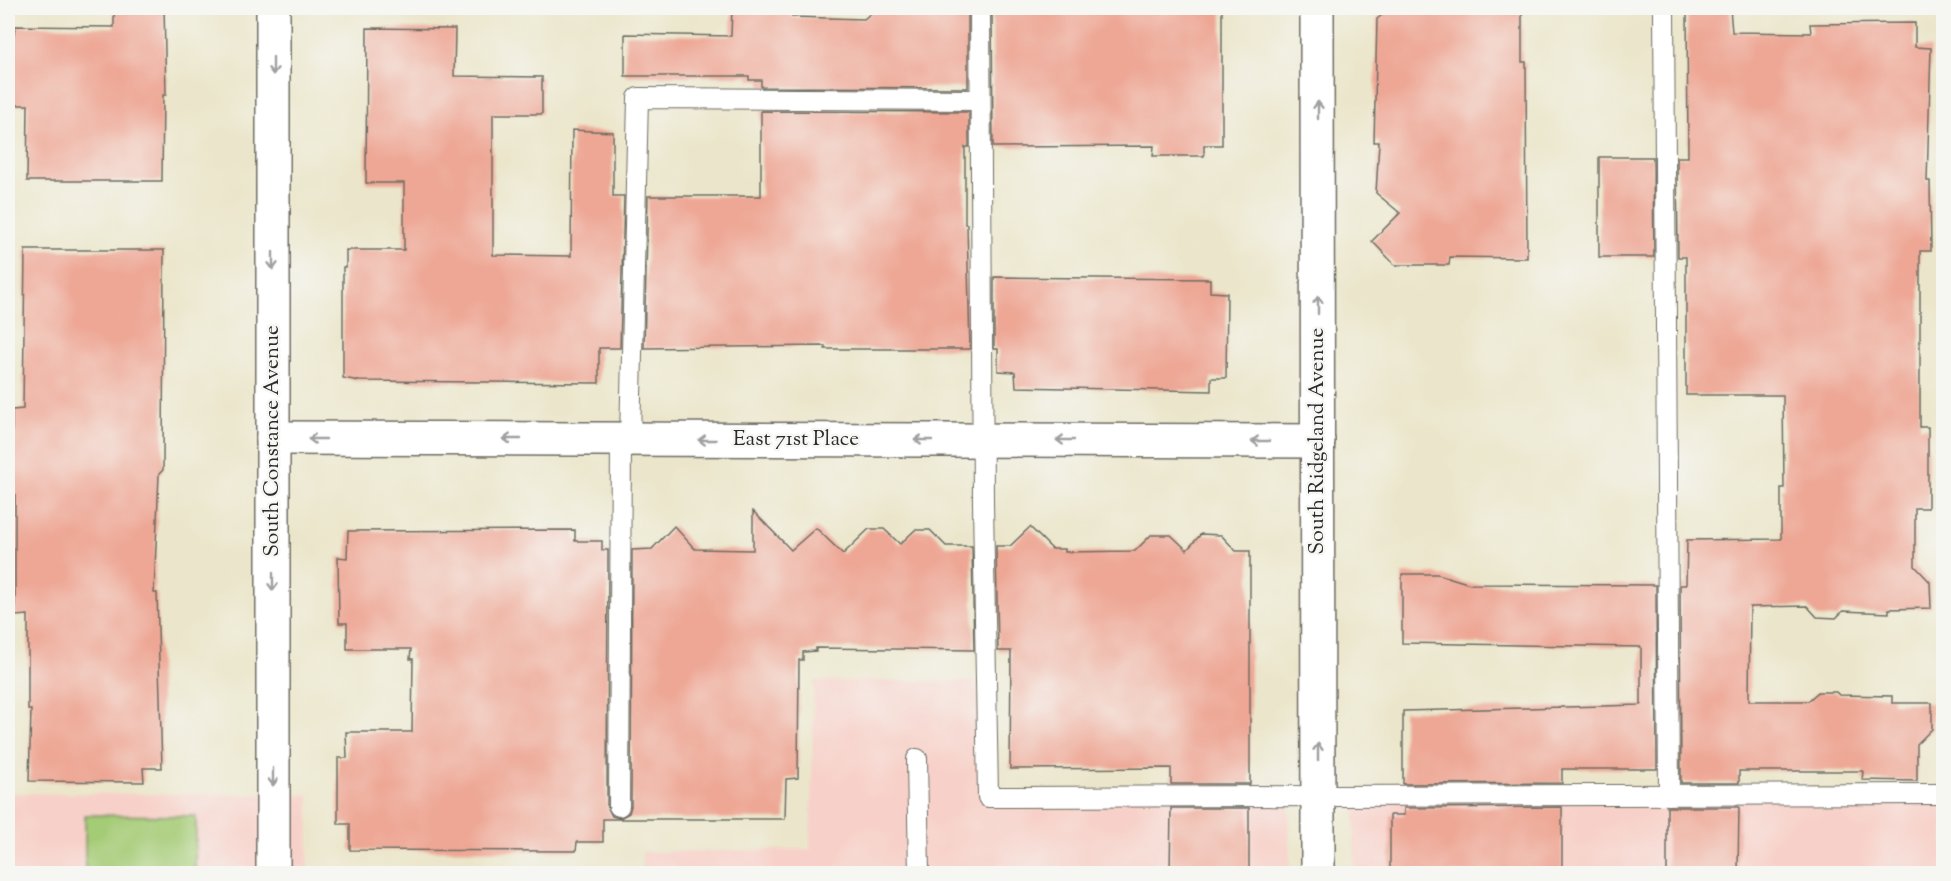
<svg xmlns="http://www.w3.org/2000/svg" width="1951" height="881" viewBox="0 0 1951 881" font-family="'Sorts Mill Goudy',serif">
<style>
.built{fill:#f7d1c9}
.green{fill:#a4cb75;stroke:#687b50;stroke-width:1.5}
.building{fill:#eea795}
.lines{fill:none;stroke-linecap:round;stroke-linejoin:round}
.lane-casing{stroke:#6e6c63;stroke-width:22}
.street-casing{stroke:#6e6c63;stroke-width:36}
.lane{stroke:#fff;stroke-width:20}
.street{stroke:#fff;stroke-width:33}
.oneway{stroke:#a0a0a0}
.labels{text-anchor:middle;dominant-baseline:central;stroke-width:5;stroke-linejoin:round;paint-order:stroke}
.street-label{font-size:21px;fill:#2b2b2b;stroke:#f6f6f2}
</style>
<rect width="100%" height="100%" fill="#f6f6f2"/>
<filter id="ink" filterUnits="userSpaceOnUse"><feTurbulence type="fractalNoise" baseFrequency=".0167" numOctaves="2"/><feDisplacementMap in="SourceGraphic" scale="12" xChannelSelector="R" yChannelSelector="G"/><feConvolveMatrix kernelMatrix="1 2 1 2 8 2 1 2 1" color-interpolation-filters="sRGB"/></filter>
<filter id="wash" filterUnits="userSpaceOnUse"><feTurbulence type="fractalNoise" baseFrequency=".008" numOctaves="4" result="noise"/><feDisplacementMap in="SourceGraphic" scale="24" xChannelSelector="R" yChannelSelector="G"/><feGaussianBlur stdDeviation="1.35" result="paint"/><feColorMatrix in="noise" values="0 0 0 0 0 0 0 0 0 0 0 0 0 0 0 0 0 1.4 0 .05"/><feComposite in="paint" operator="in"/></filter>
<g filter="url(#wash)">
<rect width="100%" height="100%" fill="#ebe6cb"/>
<g class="built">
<path d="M814 681H986L988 797 1289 796 1290 873 642 874V852L810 849Z"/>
<path d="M8 793 309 795 308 873 8 874Z"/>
<path d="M1943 794V873L1354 874 1355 795Z"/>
</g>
<path class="green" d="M85 815 196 816 195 873H85Z"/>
<g id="blocks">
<g class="building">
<path d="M114 8H164L166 95H163L162 181H27L28 105H8V35H14L15 26 114 27Z"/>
<path d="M732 8H792V17L864 19 877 8H968V88L761 87V80H749V76H625V34L731 36Z"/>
<path d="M992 8H1222V145H1204V156H1153L1154 146 993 147Z"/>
<path d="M1391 8H1522V62H1526L1527 258 1450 257 1449 265H1395L1372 241 1400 213 1376 193 1379 142H1374L1377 19Z"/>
<path d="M1687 8H1730L1732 32 1811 33 1810 24 1915 23V47L1931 48 1927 181H1930L1931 251H1920V427H1928V508H1915V566L1930 582 1931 608 1889 609V613L1843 611 1836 618 1817 617 1807 606 1750 607 1749 701H1808L1818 692H1836L1839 695 1892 696V703H1932V729L1917 744V781L1862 780 1863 771H1739V783H1681L1680 585H1686L1687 540 1781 539V488H1784L1783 395H1686V257H1678L1677 157H1688Z"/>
<path d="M367 28 455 29 454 76 542 77V114H493V255L571 256 572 130 613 132V196H624L620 348H599V383L359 381 343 378V267H346V250H404V183H366Z"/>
<path d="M761 111 969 112V147H965V224H967L970 349H825V346L644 348 648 196H761Z"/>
<path d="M1599 157H1653L1654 257H1599Z"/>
<path d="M25 250H164L163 470 159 474 154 593H157L162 768H143L144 782 29 781 31 710H28V615L15 616V494H11L12 410 23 409Z"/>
<path d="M994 277 1210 279V292L1227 293 1226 378H1211V391L1016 387 1015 372 998 371V349H994Z"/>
<path d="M753 511 791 550 816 528 843 554 869 529H884L900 544 915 530H930L946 546H972L974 650 816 648V651L803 652V660H799L798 778 786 779 785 819H603V842H577L576 851 350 850V824H338V758H347L346 732H412L413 659H410L411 649H347V623H339L338 557 347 558 348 531 575 530V541H602V550H608L607 806 612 816 620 818 629 813 631 806 632 550 652 549 674 526 695 549 753 550Z"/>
<path d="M1030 527 1052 549H1065V552L1135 551 1151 535H1171L1187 550 1201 534 1221 535 1236 551H1250V784H1171V768L1010 769 1011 651H998L996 546H1010Z"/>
<path d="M1402 574H1438L1470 584 1656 585 1657 769H1562V783L1403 784V711L1641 705V647L1402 643Z"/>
<path d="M1562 807V873H1390V815H1404V808Z"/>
<path d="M1667 807H1739L1738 873H1667Z"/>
<path d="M1171 808H1249V873H1170Z"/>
</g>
</g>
</g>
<g filter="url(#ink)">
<use href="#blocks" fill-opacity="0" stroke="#6e6c63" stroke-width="1.5"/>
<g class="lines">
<g class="lane-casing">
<g id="lane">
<path d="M980 8 983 503 988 797 1944 794"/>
<path d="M1664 8 1669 795"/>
<path d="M630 439 638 98 980 100"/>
<path d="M917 759 919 874"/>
<path d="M619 806 621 439"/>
</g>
</g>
<g class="street-casing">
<g id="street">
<path d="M273 8V874"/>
<path d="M1317 8 1318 874"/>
<path d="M273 438 1318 441"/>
</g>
</g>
<use href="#lane" class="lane"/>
<use href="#street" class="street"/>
</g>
<defs><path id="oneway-shaft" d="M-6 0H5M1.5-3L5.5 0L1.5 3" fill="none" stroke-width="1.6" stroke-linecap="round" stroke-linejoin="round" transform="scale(1.5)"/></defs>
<g class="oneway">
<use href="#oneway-shaft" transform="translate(273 66) rotate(90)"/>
<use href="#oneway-shaft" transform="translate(1318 110) rotate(-90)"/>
<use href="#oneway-shaft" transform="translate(273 261) rotate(90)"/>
<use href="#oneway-shaft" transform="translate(1318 305) rotate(-90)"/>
<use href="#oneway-shaft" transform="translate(317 439) rotate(-180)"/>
<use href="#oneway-shaft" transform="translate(512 439) rotate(-180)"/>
<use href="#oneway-shaft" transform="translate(707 440) rotate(-180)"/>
<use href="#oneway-shaft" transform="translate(923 440) rotate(-180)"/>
<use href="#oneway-shaft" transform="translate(1065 440) rotate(-180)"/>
<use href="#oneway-shaft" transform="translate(1260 441) rotate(-180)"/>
<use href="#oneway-shaft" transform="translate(273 582) rotate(90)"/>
<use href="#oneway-shaft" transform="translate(1318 752) rotate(-90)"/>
<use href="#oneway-shaft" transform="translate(273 777) rotate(90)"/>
</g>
</g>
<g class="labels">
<g class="street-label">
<text x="796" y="440">East 71st Place</text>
<text transform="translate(273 441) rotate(-90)">South Constance Avenue</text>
<text transform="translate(1318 441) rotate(-90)">South Ridgeland Avenue</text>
</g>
</g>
<rect width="1951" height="881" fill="none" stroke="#f6f6f2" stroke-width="30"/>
</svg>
